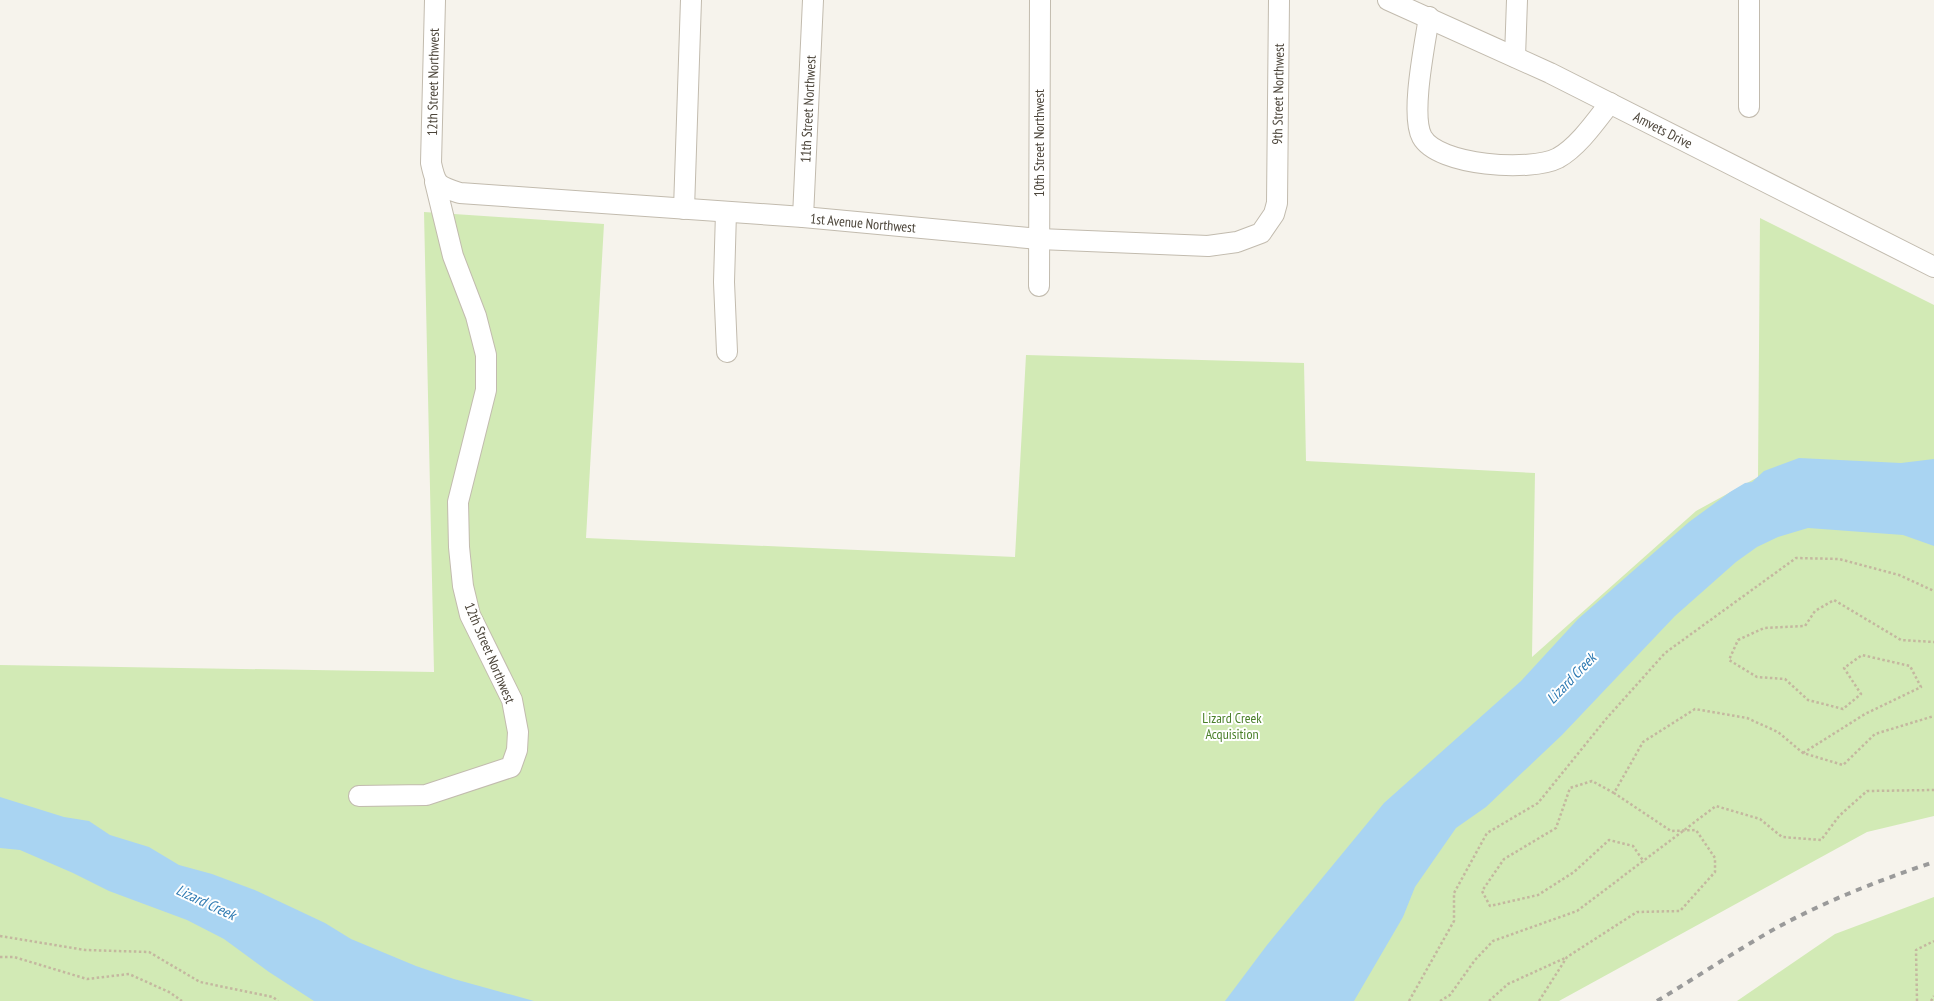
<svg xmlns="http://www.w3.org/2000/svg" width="1934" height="1001" viewBox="0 0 1934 1001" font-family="'PT Sans Narrow',sans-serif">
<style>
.green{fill:#d2eab5}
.water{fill:#a9d4f2}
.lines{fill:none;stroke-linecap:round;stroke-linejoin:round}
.minor-casing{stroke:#c2bbae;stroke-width:22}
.path{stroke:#c4b79f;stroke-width:2.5;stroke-dasharray:2.5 2.5;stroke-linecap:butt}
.minor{stroke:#fff;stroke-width:20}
.rail{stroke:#9a9a9a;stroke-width:4;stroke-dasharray:6 6;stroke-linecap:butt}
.labels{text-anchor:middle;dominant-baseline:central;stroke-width:4;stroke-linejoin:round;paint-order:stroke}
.street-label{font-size:14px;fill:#4b4439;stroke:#fff}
.park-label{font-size:14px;fill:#4a7f2a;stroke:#fff}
.water-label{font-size:15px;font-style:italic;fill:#2e7ab2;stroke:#fff}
</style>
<rect width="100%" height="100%" fill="#f6f3ec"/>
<g class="green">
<path d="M424 212 604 224 586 538 1015 557 1026 355 1304 363 1306 461 1535 473 1532 657 1696 511 1758 477 1760 218 1934 305V816L1867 832 1559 1001H0V665L434 672Z"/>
<path d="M1934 897V1001H1737L1835 934Z"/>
</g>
<g class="water">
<path d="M1799 458 1901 463 1934 459V546L1903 535 1808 528 1778 537 1757 547 1736 562 1675 616 1562 735 1486 807 1456 828 1415 887 1403 917 1354 1001H1225L1267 945 1384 803 1521 681 1578 619 1689 522 1730 492 1745 483 1752 482 1764 471Z"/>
<path d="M0 797 64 817 89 821 110 835 149 847 179 865 212 874 257 891 325 923 351 939 416 966 454 979 534 1001H314L269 972 224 939 187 920 109 891 73 873 20 850 0 848Z"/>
</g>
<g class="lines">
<g class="minor-casing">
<g id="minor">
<path d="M435 0 431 163C436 186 438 186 460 193L803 217 1039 239 1208 246 1237 242 1261 233 1274 214 1277 203 1279 0"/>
<path d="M1388 0 1550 73 1934 267"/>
<path d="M1429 17C1425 44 1410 115 1422 137 1438 166 1531 172 1558 158 1578 147 1596 121 1610 103"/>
<path d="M1515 57 1517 0"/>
<path d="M1749 107V0"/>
<path d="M684 209 691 0"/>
<path d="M726 212 724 282 727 352"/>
<path d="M803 217 813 0"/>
<path d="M1039 286 1040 0"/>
<path d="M359 796 426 795 511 767 517 750 518 732 512 700 470 615 463 586 459 547 458 502 486 390V355L476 316 453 256 435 182"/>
</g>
</g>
<g class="path">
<path d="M1803 753 1865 714 1921 687 1910 666 1862 655 1844 668 1861 694 1843 709 1808 700 1785 679 1757 677 1729 660 1738 640 1764 628 1805 626 1815 611 1834 600 1901 640 1934 642"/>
<path d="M1614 793 1592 781 1570 788 1556 828 1504 859 1482 891 1490 906 1538 895 1574 872 1609 840 1633 846 1644 862"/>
<path d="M0 936 85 950 149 952 200 982 273 997 278 1001"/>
<path d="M0 957H14L87 979 129 974 169 992 182 1001"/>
<path d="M1409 1001 1454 921V893L1487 833 1538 803 1606 719 1665 653 1796 558 1839 559 1899 575 1934 591"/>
<path d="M1440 1001 1450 995 1475 960 1493 941 1577 911 1716 806 1760 819 1782 837 1821 840 1839 816 1867 791 1934 790"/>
<path d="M1489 1001 1508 984 1565 958"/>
<path d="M1539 1001 1567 957 1637 912 1680 911 1715 872V858L1696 830 1671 831 1614 793 1643 742 1695 709 1747 718 1778 732 1803 753 1843 765 1875 734 1934 716"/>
<path d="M1917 1001 1916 950 1934 941"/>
<path d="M1931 1001 1934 996"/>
</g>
<use href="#minor" class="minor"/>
<path class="rail" d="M1657 1001C1697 977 1737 950 1778 927 1828 900 1880 880 1934 862"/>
</g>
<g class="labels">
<g class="street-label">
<text transform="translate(433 82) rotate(-89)">12th Street Northwest</text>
<text transform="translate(1278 94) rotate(-89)">9th Street Northwest</text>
<text transform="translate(808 109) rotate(-87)">11th Street Northwest</text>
<text transform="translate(1663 130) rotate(27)">Amvets Drive</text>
<text transform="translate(1039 143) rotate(-90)">10th Street Northwest</text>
<text transform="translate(863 223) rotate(5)">1st Avenue Northwest</text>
<text transform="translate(490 653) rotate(67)">12th Street Northwest</text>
</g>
<g class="park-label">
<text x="1232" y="718">Lizard Creek<tspan x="1232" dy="16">Acquisition</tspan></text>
</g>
<g class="water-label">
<text transform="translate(1571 678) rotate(-46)">Lizard Creek</text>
<text transform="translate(206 902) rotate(25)">Lizard Creek</text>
</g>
</g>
</svg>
